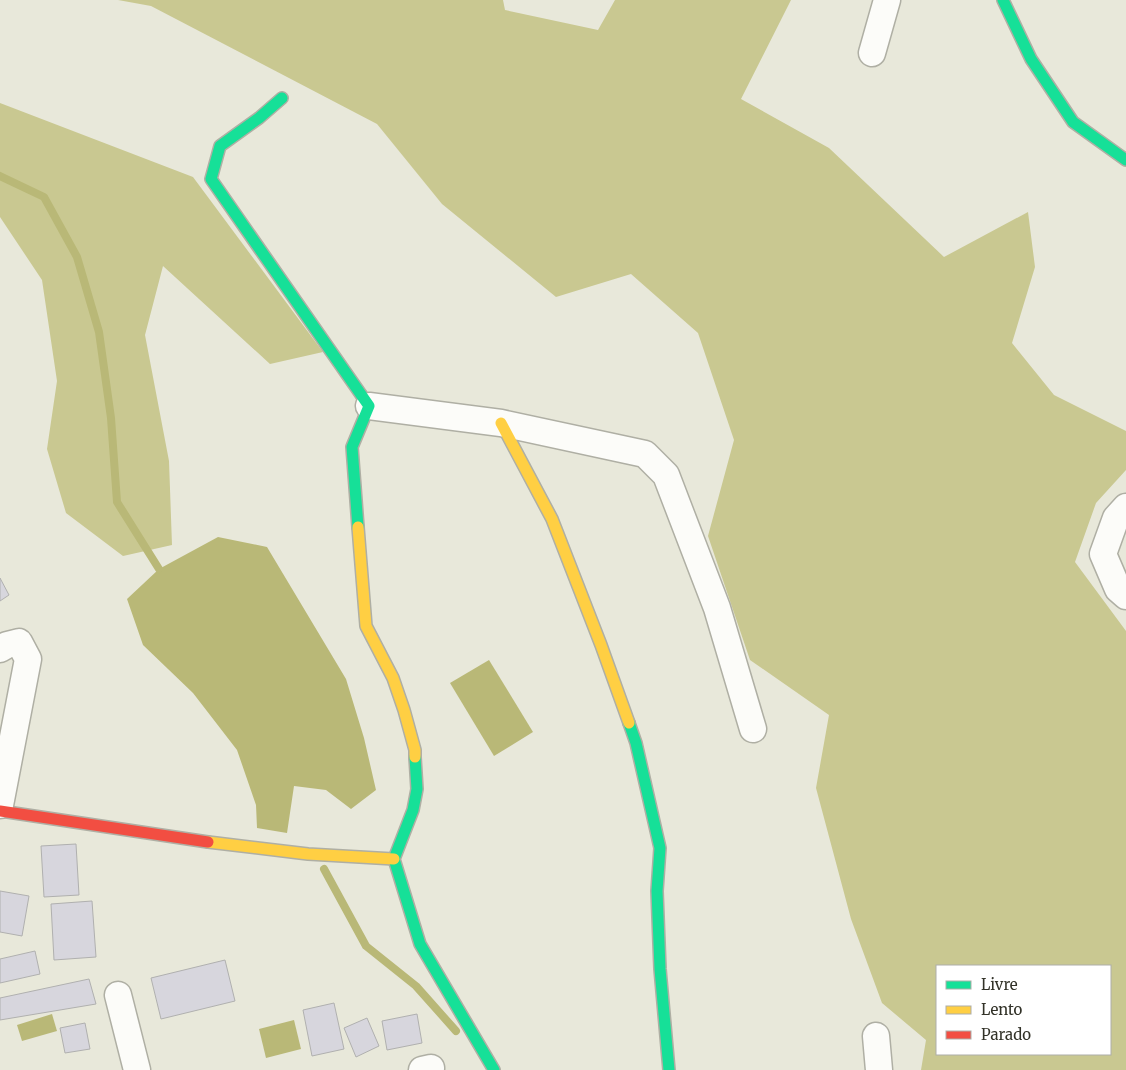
<svg xmlns="http://www.w3.org/2000/svg" width="1126" height="1070" viewBox="0 0 1126 1070" font-family="Merriweather,serif">
<style>
.forest{fill:#c9c891;fill-rule:evenodd}
.water{fill:#b9b877}
.lines{fill:none;stroke-linecap:round;stroke-linejoin:round}
.stream{stroke:#b9b877;stroke-width:8}
.building{fill:#d7d6dd;stroke:#b0b0af}
.street-casing{stroke:#afafa4;stroke-width:29}
.fast-casing{stroke:#afafa4;stroke-width:14}
.slow-casing{stroke:#afafa4;stroke-width:14}
.jam-casing{stroke:#afafa4;stroke-width:14}
.street{stroke:#fcfcf9;stroke-width:26}
.fast{stroke:#16e098;stroke-width:11}
.slow{stroke:#ffcf43;stroke-width:11}
.jam{stroke:#f24e42;stroke-width:11}
</style>
<rect width="100%" height="100%" fill="#e8e8da"/>
<g class="forest">
<path d="M118 0H503L505 10 598 30 615 0H791L741 99 829 148 944 257 1028 212 1035 267 1012 343 1054 395 1126 431V470L1096 503 1075 562 1126 631V1070H921L926 1040 882 1003 851 919 816 788 829 715 750 660 708 536 734 440 698 333 631 274 556 297 442 204 377 124 151 6ZM1110 966V1054H937V966Z"/>
<path d="M0 103 193 177 323 352 270 364 163 266 145 335 169 461 172 545 123 556 66 513 47 449 57 381 42 280 0 217Z"/>
</g>
<g class="water">
<path d="M218 537 267 547 346 679 364 738 376 790 351 809 326 790 294 786 287 833 257 828 256 805 237 750 193 693 143 645 127 599 159 569Z"/>
<path d="M489 660 533 732 494 756 450 683Z"/>
<path d="M52 1014 57 1031 22 1041 17 1025Z"/>
<path d="M294 1020 301 1049 266 1058 259 1029Z"/>
</g>
<g class="lines">
<g class="stream">
<path d="M0 176 44 197 77 257 99 332 111 418 117 502 159 569"/>
<path d="M324 869 366 946 416 986 456 1031"/>
</g>
</g>
<g class="building">
<path d="M0 578 9 595 0 601Z"/>
<path d="M76 844 79 895 44 897 41 846Z"/>
<path d="M0 891 29 896 22 936 0 932Z"/>
<path d="M92 901 96 957 54 960 51 904Z"/>
<path d="M35 951 40 974 0 983V959Z"/>
<path d="M225 960 235 1001 161 1019 151 978Z"/>
<path d="M89 979 96 1004 0 1020V998Z"/>
<path d="M334 1003 344 1049 312 1056 303 1010Z"/>
<path d="M417 1014 422 1043 387 1050 382 1021Z"/>
<path d="M367 1018 379 1046 356 1057 344 1028Z"/>
<path d="M85 1023 90 1049 65 1053 60 1028Z"/>
</g>
<g class="lines">
<g class="street-casing">
<g id="street">
<path d="M872 53 887 0"/>
<path d="M369 406 501 423 645 454 666 475 717 608 753 729"/>
<path d="M1126 507 1116 518 1103 554 1118 589 1126 596"/>
<path d="M0 649 7 645 19 642 28 659 0 805"/>
<path d="M118 995 137 1070"/>
<path d="M876 1036 879 1070"/>
<path d="M422 1070 431 1068"/>
</g>
</g>
<g class="fast-casing">
<g id="fast">
<path d="M1003 0 1031 59 1073 122 1126 160"/>
<path d="M282 98 259 118 220 146 211 179 369 406 352 447 358 527"/>
<path d="M629 723 636 743 660 848 657 891 660 969 669 1070"/>
<path d="M415 757 417 789 413 810 394 859 420 944 494 1070"/>
</g>
</g>
<g class="slow-casing">
<g id="slow">
<path d="M501 423 552 519 601 645 629 723"/>
<path d="M358 527 366 626 393 678 404 710 415 750V757"/>
<path d="M208 842 308 854 394 859"/>
</g>
</g>
<g class="jam-casing">
<path id="jam" d="M0 811 208 842"/>
</g>
<use href="#street" class="street"/>
<use href="#fast" class="fast"/>
<use href="#slow" class="slow"/>
<use href="#jam" class="jam"/>
</g>
<rect x="936" y="965" width="175" height="90" fill="#ffffff" stroke="#adada9"/>
<rect x="946" y="981" width="25" height="8" fill="#16e098" stroke="#adada9"/>
<text x="981" y="990" font-size="15" fill="#323228">Livre</text>
<rect x="946" y="1006" width="25" height="8" fill="#ffcf43" stroke="#adada9"/>
<text x="981" y="1015" font-size="15" fill="#323228">Lento</text>
<rect x="946" y="1031" width="25" height="8" fill="#f24e42" stroke="#adada9"/>
<text x="981" y="1040" font-size="15" fill="#323228">Parado</text>
</svg>
